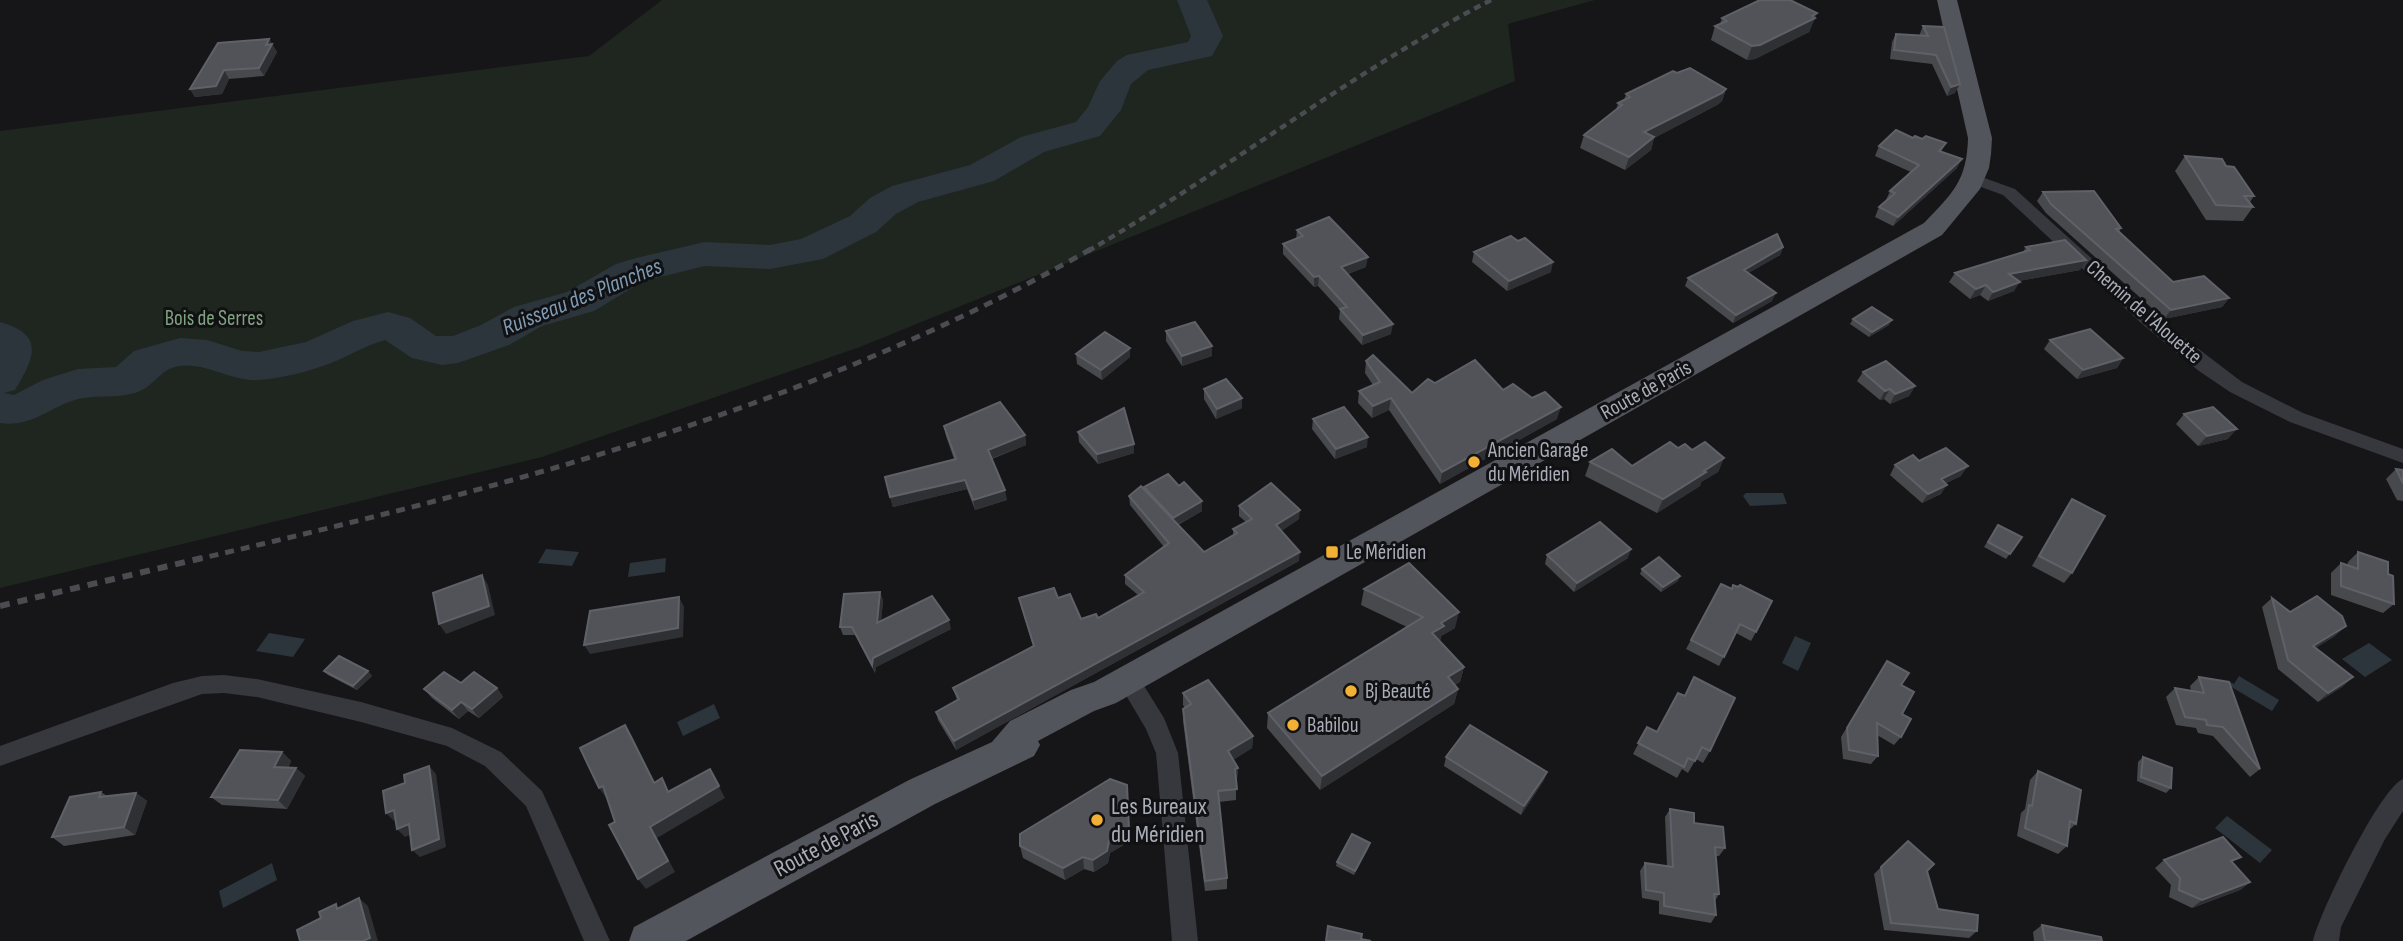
<svg xmlns="http://www.w3.org/2000/svg" width="2403" height="941" viewBox="0 0 2403 941" font-family="'Sofia Sans Condensed',sans-serif">
<style>
.green{fill:#1e261f}
.water{fill:#2c353c}
.lines{fill:none;stroke-linecap:round;stroke-linejoin:round}
.river{fill:#2c353c;fill-rule:evenodd}
.street{fill:#37383d;fill-rule:evenodd}
.primary{fill:#53555c;fill-rule:evenodd}
.rail-far2{stroke:#4a4c52;stroke-width:4.5;stroke-dasharray:7 5;stroke-linecap:butt}
.rail-far1{stroke:#4a4c52;stroke-width:5;stroke-dasharray:9 7;stroke-linecap:butt}
.rail{stroke:#4a4c52;stroke-width:6;stroke-dasharray:10 8;stroke-linecap:butt}
.wall{fill:#47494d}
.shaded-wall{fill:#2f3033}
.building{fill:#525359;stroke:#5f6168;stroke-width:2}
.poi-dot{fill:#f2b134;stroke:#111113;stroke-width:2.5}
.labels{text-anchor:middle;dominant-baseline:central;stroke-width:6;stroke-linejoin:round;paint-order:stroke}
.street-label{font-size:21px;fill:#a8adb8;stroke:#111113}
.park-label{font-size:21px;fill:#7fa381;stroke:#111113}
.poi-label{font-size:21px;fill:#a8adb8;stroke:#111113;text-anchor:start}
.water-label{font-size:23px;font-style:italic;fill:#7f9bb3;stroke:#111113}
.near-poi-label{font-size:24px;fill:#a8adb8;stroke:#111113;text-anchor:start}
.near-street-label{font-size:24px;fill:#a8adb8;stroke:#111113}
</style>
<rect width="100%" height="100%" fill="#161618"/>
<path class="green" d="M662 0H1595L1508 24 1515 81 860 347 542 457 0 588V131L589 56Z"/>
<g class="water">
<path d="M1746 493H1783L1787 504 1750 506 1743 496Z"/>
<path d="M546 549 579 552 572 566 538 563Z"/>
<path d="M666 558 665 572 628 577 630 563Z"/>
<path d="M269 633 305 639 293 657 256 651Z"/>
<path d="M1795 636 1811 643 1798 671 1782 663Z"/>
<path d="M2369 643 2392 660 2365 677 2342 659Z"/>
<path d="M2239 676 2279 700 2272 711 2228 685 2230 682 2234 684Z"/>
<path d="M714 704 720 718 683 736 677 722Z"/>
<path d="M2227 816 2272 850 2260 863 2215 828Z"/>
<path d="M272 863 277 880 223 908 219 891Z"/>
</g>
<g class="lines">
<path class="river" d="M1177 0H1207L1223 36 1212 56 1148 70 1131 84 1121 110 1100 136 1044 152 994 181 918 202 896 214 876 232 823 259 770 269 705 266 656 278 642 282 594 311 542 326 509 345 458 363 442 365 412 358 385 340C366 345 349 356 331 363 310 371 280 379 258 380 230 381 206 362 179 366 162 369 157 381 144 389 122 401 97 393 75 400 48 408 30 428 0 423V322C46 335 34 358 15 390L4 393 14 395 43 380 78 369 116 367 134 351 180 338 207 340 242 351 259 352 306 342 353 321 388 312 410 318 436 336H453L481 325 514 307 567 292 616 264 636 258 705 242 770 245 801 239 850 216 870 198 892 186 970 165 1021 137 1076 122 1088 107 1100 81 1117 61 1127 55 1188 42 1191 36Z"/>
<g class="street">
<path d="M1976 175 2015 189 2154 315 2242 382 2303 413 2403 449V463L2290 422 2230 392 2199 371 2141 323 2003 195 1970 183 1968 180 1970 177Z"/>
<path d="M1128 671 1136 673 1164 718 1178 753 1198 941H1172L1156 753 1146 729 1117 680 1120 673Z"/>
<path d="M224 675 257 679 361 702 452 728 501 752 542 791 610 941H584L526 806 485 766 447 746 361 722 257 697 224 693 202 694 0 766V746L173 683 202 676Z"/>
<path d="M2403 779V811L2385 839 2341 927 2339 941H2313C2319 914 2380 788 2403 779Z"/>
</g>
<path class="primary" d="M1937 0H1957L1992 138 1991 154 1989 168 1980 189 1942 235 1116 703 1094 711 1038 741 1040 745 1034 756 935 804 686 941H629L634 927 909 780 992 742 1010 721 1071 690 1094 682 1924 223C1952 194 1967 181 1968 138Z"/>
<path class="rail-far2" d="M1088 251C1225 172 1350 73 1491 0"/>
<path class="rail-far1" d="M194 560C504 488 813 408 1091 249"/>
<path class="rail" d="M0 606 202 558"/>
</g>
<g class="wall">
<path d="M1817 13 1809 32 1755 59 1747 60 1711 40 1715 26 1720 24 1722 18Z"/>
<path d="M1923 26 1955 93 1947 96 1932 64 1890 59 1892 42 1896 34 1919 36Z"/>
<path d="M269 39 277 52 264 76 229 79 222 94 195 97 190 89Z"/>
<path d="M1726 89 1722 101 1717 105 1654 138 1651 150 1625 170 1580 148 1584 135 1616 110 1618 103 1624 100 1626 94Z"/>
<path d="M1913 138 1946 143 1941 152 1957 168 1893 226 1875 217 1879 207 1887 200H1886L1890 191 1911 172 1875 156 1879 146Z"/>
<path d="M2185 156 2226 166 2254 196 2250 202 2253 207 2243 221 2206 220 2175 171Z"/>
<path d="M2043 192 2121 228 2119 232 2173 282 2229 298 2222 307 2164 319 2046 213 2037 201Z"/>
<path d="M1297 230 1366 267 1348 274 1391 334 1362 345 1339 319 1340 310 1318 286 1314 287 1283 254V244L1296 239Z"/>
<path d="M1783 247 1780 255 1748 273 1772 301 1733 323 1685 286 1688 278Z"/>
<path d="M2026 247 2086 260 2080 270 2018 281 2014 291 1988 301 1980 295 1970 299 1949 282 1955 273 2023 252Z"/>
<path d="M1474 252 1551 272 1507 291 1472 262Z"/>
<path d="M1853 319 1889 325 1869 337 1850 324Z"/>
<path d="M1166 331 1212 356 1182 366 1166 341Z"/>
<path d="M2050 340 2123 358 2117 368 2077 379 2044 349Z"/>
<path d="M1130 348V357L1102 380 1077 364 1076 354Z"/>
<path d="M1366 361 1412 393 1435 383 1503 390 1557 419 1440 484 1389 410 1372 418 1358 403 1359 391 1373 385 1365 373Z"/>
<path d="M1863 372 1915 386 1909 396 1890 404 1884 399 1880 400 1857 381Z"/>
<path d="M1204 389 1242 398V408L1216 419 1204 399Z"/>
<path d="M2184 414 2228 439 2198 446 2176 424Z"/>
<path d="M1313 419 1367 447 1335 459 1312 429Z"/>
<path d="M944 426 1025 435 1026 445 992 459 1007 500 975 510 967 489 893 507 890 497 954 459 946 436Z"/>
<path d="M1078 432 1134 444V453L1098 464 1079 442Z"/>
<path d="M1678 448 1692 450 1724 458 1718 472 1701 482 1700 486 1657 513 1585 476 1590 462 1632 466Z"/>
<path d="M1919 461 1961 476 1946 483 1941 494 1922 503 1890 475 1895 465Z"/>
<path d="M2396 469 2403 470V501L2397 500 2386 479Z"/>
<path d="M1144 487 1202 511 1178 525 1204 552 1233 535V529L1246 522 1239 516V506L1299 519 1281 531 1299 561 956 750 938 720 936 712 957 700 953 688 1033 646 1021 607 1019 598H1058L1081 619 1098 618 1138 595 1125 584V575L1164 547 1130 505 1129 496 1145 489Z"/>
<path d="M2072 499V573L2064 583 2032 566 2065 509Z"/>
<path d="M1998 525 2022 537 2006 559 1984 547Z"/>
<path d="M2358 552 2388 574 2394 604 2383 613 2331 595V573L2341 563 2347 566 2348 562Z"/>
<path d="M1547 555 1628 558 1574 592 1545 564Z"/>
<path d="M1642 569 1680 576 1678 581 1661 592 1640 574Z"/>
<path d="M1721 584 1756 632 1751 641 1736 633 1719 666 1686 649Z"/>
<path d="M1364 589 1455 628 1441 636 1440 641 1464 667 1460 682 1455 685 1458 689 1454 704 1320 790 1267 728 1268 713 1407 627 1361 605Z"/>
<path d="M880 592 883 601 881 621 951 629 876 667 875 673 855 635H843L840 627Z"/>
<path d="M2272 598 2290 612 2335 636 2315 648 2353 677 2342 687 2318 702 2278 669 2262 607Z"/>
<path d="M1887 661 1901 685 1902 714 1901 737 1894 745 1877 735 1878 756 1871 764 1843 759 1841 737Z"/>
<path d="M324 671H368L372 676 357 690 328 675Z"/>
<path d="M2199 677 2260 769 2250 777 2213 736 2198 733 2196 728 2176 725 2166 697 2175 688 2191 691 2190 686Z"/>
<path d="M461 683 497 688 503 697 479 718 468 711 459 719 432 698 424 689Z"/>
<path d="M1183 693 1253 736 1252 748 1233 760 1238 768 1237 779 1236 780V800L1219 802 1227 878V889L1205 891 1183 721V709L1185 708 1183 705Z"/>
<path d="M1678 693 1710 751 1703 763 1696 759 1688 773 1682 769 1677 778 1633 754 1647 727 1657 732Z"/>
<path d="M282 752 291 761 288 768H296L305 776 287 809 222 805 211 797Z"/>
<path d="M1446 757 1547 772 1544 780 1521 815 1444 766Z"/>
<path d="M2143 757 2171 788 2166 793 2137 781 2138 762Z"/>
<path d="M2038 771 2076 824 2069 830 2067 846 2058 854 2017 836 2021 813 2025 809 2030 780Z"/>
<path d="M101 792 107 796 136 793 147 801 135 835 64 846 52 837Z"/>
<path d="M1128 798 1130 841 1110 853 1108 863 1094 872 1084 869 1065 880 1023 858 1020 846Z"/>
<path d="M1670 809 1694 823 1725 848 1719 856H1716L1719 894 1715 901 1716 915 1711 923 1659 914V901L1642 898 1640 871 1645 863 1667 866 1665 817Z"/>
<path d="M1369 847 1354 875 1336 866 1337 862Z"/>
<path d="M2164 860 2233 863 2250 882 2240 890 2192 908 2169 897 2171 885 2155 868Z"/>
<path d="M1881 867 1927 871 1938 909 1977 931 1969 938 1884 930 1874 874Z"/>
<path d="M2042 925 2102 941H2034L2033 932Z"/>
</g>
<g class="shaded-wall">
<path d="M1817 13 1809 32 1755 59 1747 60 1752 46Z"/>
<path d="M269 39 277 52 264 76 259 68 266 45Z"/>
<path d="M224 70 229 79 222 94 195 97 190 89Z"/>
<path d="M1960 84 1955 93 1947 96 1951 87Z"/>
<path d="M1726 89 1722 101 1717 105 1654 138 1651 150 1625 170 1629 157 1644 132Z"/>
<path d="M1962 159 1957 168 1893 226 1898 217Z"/>
<path d="M1783 247 1780 255 1740 278 1744 270Z"/>
<path d="M1368 257 1366 267 1340 277 1341 267Z"/>
<path d="M2086 260 2080 270 2003 284 2009 274Z"/>
<path d="M1553 262 1551 272 1507 291 1509 281Z"/>
<path d="M1319 276 1318 286 1314 287V277Z"/>
<path d="M2020 282 2014 291 1988 301 1993 292Z"/>
<path d="M1986 285 1980 295 1970 299 1976 289Z"/>
<path d="M1776 293 1772 301 1733 323 1736 315Z"/>
<path d="M2229 298 2222 307 2164 319 2171 310Z"/>
<path d="M1892 320 1889 325 1869 337 1872 332Z"/>
<path d="M1393 324 1391 334 1362 345 1363 335Z"/>
<path d="M1212 346V356L1182 366V356Z"/>
<path d="M1130 348V357L1102 380 1101 370Z"/>
<path d="M2123 358 2117 368 2077 379 2083 370Z"/>
<path d="M1915 386 1909 396 1890 404 1895 394Z"/>
<path d="M1890 389 1884 399 1880 400 1885 391Z"/>
<path d="M1242 398V408L1216 419 1217 409Z"/>
<path d="M1391 398 1389 410 1372 418 1373 406Z"/>
<path d="M1561 407 1557 419 1440 484 1442 472Z"/>
<path d="M2237 429 2228 439 2198 446 2207 436Z"/>
<path d="M1025 435 1026 445 990 459 988 450Z"/>
<path d="M1368 437 1367 447 1335 459 1336 449Z"/>
<path d="M1134 444V453L1098 464 1097 454Z"/>
<path d="M1724 458 1718 472 1701 482 1700 486 1657 513 1663 499 1704 471Z"/>
<path d="M1968 466 1961 476 1935 489 1941 479Z"/>
<path d="M965 480 967 489 893 507 890 497Z"/>
<path d="M1947 485 1941 494 1922 503 1928 494Z"/>
<path d="M1005 490 1007 500 975 510 973 500Z"/>
<path d="M1202 501V511L1173 527V518Z"/>
<path d="M1300 510 1299 519 1276 535V525Z"/>
<path d="M1631 549 1628 558 1574 592 1577 583Z"/>
<path d="M1300 552 1299 561 956 750 954 741Z"/>
<path d="M482 575 488 585 495 615 446 634 439 624Z"/>
<path d="M1680 576 1678 581 1661 592 1663 587Z"/>
<path d="M880 592 883 601 880 632 877 623Z"/>
<path d="M679 597 684 607 683 637 590 654 584 645Z"/>
<path d="M1459 612 1455 628 1441 636 1440 642 1432 633 1441 623Z"/>
<path d="M949 620 951 629 876 667 875 673 872 665 873 658Z"/>
<path d="M2346 626 2335 636 2303 656 2313 646Z"/>
<path d="M1464 667 1460 682 1444 692 1448 677Z"/>
<path d="M368 671 372 676 357 690 353 686Z"/>
<path d="M2353 677 2342 687 2318 702 2328 693Z"/>
<path d="M497 688 503 697 479 718 472 709Z"/>
<path d="M1458 689 1454 704 1320 790 1322 776Z"/>
<path d="M461 702 468 711 459 719 452 710Z"/>
<path d="M625 725 632 736 661 794 654 783Z"/>
<path d="M1253 736 1252 748 1228 763V751Z"/>
<path d="M282 752 291 761 283 776 274 767Z"/>
<path d="M429 766 436 774 446 847 420 857 412 850Z"/>
<path d="M296 768 305 776 287 809 278 800Z"/>
<path d="M1238 768 1237 779 1234 781 1235 769Z"/>
<path d="M710 769 725 798 657 838 675 872 646 889 638 879 650 827Z"/>
<path d="M1547 772 1544 780 1521 815 1524 806Z"/>
<path d="M1127 785 1130 841 1110 853 1108 863 1094 872 1093 860 1109 841Z"/>
<path d="M603 786 607 799 599 788Z"/>
<path d="M136 793 147 801 135 835 124 827Z"/>
<path d="M394 810 402 818 394 821 386 813Z"/>
<path d="M409 824 417 832 405 837 397 829Z"/>
<path d="M1370 843 1369 847 1354 875 1355 871Z"/>
<path d="M1083 857 1084 869 1065 880 1063 868Z"/>
<path d="M2250 882 2240 890 2192 908 2202 900Z"/>
<path d="M359 898 368 906 378 941H363Z"/>
</g>
<g class="building">
<path d="M1760 0H1790L1817 13 1812 16 1815 18 1760 45 1752 46 1715 26 1727 21 1722 18Z"/>
<path d="M1923 26 1944 27 1960 84 1951 87 1936 55 1894 50 1896 34 1928 36Z"/>
<path d="M269 39 266 45 272 44 259 68 224 70 216 86 190 89 218 43Z"/>
<path d="M1690 68 1726 89 1722 93 1644 132 1654 137 1629 157 1584 135 1622 105 1618 103 1630 97 1626 94 1673 71 1677 73Z"/>
<path d="M1896 130 1913 138 1915 136 1922 139 1926 136 1946 143 1939 151 1962 159 1898 217 1879 207 1895 193 1890 191 1919 165 1879 146Z"/>
<path d="M2185 156 2222 159 2226 166 2234 167 2254 196H2244L2253 207 2216 205Z"/>
<path d="M2094 191 2121 228 2116 229 2173 282 2204 276 2229 298 2171 310 2051 204 2043 192Z"/>
<path d="M1329 217 1368 257 1341 267 1393 324 1363 335 1340 309 1347 307 1319 276 1314 277 1283 244 1303 236 1297 230Z"/>
<path d="M1777 234 1783 247 1744 270 1776 293 1736 315 1688 278Z"/>
<path d="M1511 236 1518 241 1525 238 1553 262 1509 281 1474 252Z"/>
<path d="M2065 240 2086 260 2009 274 2020 282 1993 292 1986 285 1976 289 1955 273 2030 250 2026 247Z"/>
<path d="M1872 307 1892 320 1872 332 1853 319Z"/>
<path d="M1195 322 1212 346 1182 356 1166 331Z"/>
<path d="M2090 329 2123 358 2083 370 2050 340Z"/>
<path d="M1105 332 1130 348 1101 370 1076 354Z"/>
<path d="M1373 355 1412 393 1428 379 1435 383 1475 360 1503 390 1513 384 1532 398 1545 392 1561 407 1442 472 1391 398 1373 406 1359 391 1380 382 1366 361Z"/>
<path d="M1886 361 1915 386 1895 394 1890 389 1885 391 1863 372Z"/>
<path d="M1226 379 1242 398 1217 409 1204 389Z"/>
<path d="M1000 402 1025 435 988 450 1005 490 973 500 965 480 890 497 885 477 956 459 944 426Z"/>
<path d="M1344 407 1368 437 1336 449 1313 419Z"/>
<path d="M2213 407 2237 429 2207 436 2184 414Z"/>
<path d="M1124 408 1134 444 1097 454 1078 432Z"/>
<path d="M1670 442 1678 448 1685 444 1692 450 1705 442 1724 458 1704 471 1706 472 1663 499 1590 462 1612 449 1632 466Z"/>
<path d="M1946 448 1968 466 1941 479 1947 485 1928 494 1895 465 1913 455 1919 461Z"/>
<path d="M2396 469 2403 470V483Z"/>
<path d="M1168 474 1179 486 1184 482 1202 501 1173 518 1144 487Z"/>
<path d="M1271 483 1300 510 1276 525 1300 552 954 741 936 712 959 699 953 688 1034 646 1019 598 1054 588 1058 598 1070 594 1081 619 1096 614 1098 618 1144 592 1125 575 1169 543 1129 496 1141 486 1204 552 1237 533 1233 529 1252 519 1239 506Z"/>
<path d="M2072 499 2105 516 2072 573 2039 556Z"/>
<path d="M1600 522 1631 549 1577 583 1547 555Z"/>
<path d="M1998 525 2022 537 2010 554 1988 542Z"/>
<path d="M2358 552 2388 562V574L2393 576 2394 604 2341 586V563L2358 569Z"/>
<path d="M1659 557 1680 576 1663 587 1642 569Z"/>
<path d="M1409 563 1459 612 1441 623 1444 626 1432 633 1464 667 1448 677 1458 689 1322 776 1268 713 1423 617 1364 589Z"/>
<path d="M482 575 489 606 439 624 433 593Z"/>
<path d="M1721 584 1732 589 1733 585 1738 587 1740 585 1772 601 1756 632 1740 624 1724 657 1691 640Z"/>
<path d="M880 592 877 623 932 596 949 620 873 658 872 665 852 627H840L844 594Z"/>
<path d="M2317 596 2342 616 2346 626 2313 646 2353 677 2328 693 2288 660 2272 598 2290 612Z"/>
<path d="M679 597 678 628 584 645 590 611Z"/>
<path d="M339 656 368 671 353 686 324 671Z"/>
<path d="M1887 661 1909 673 1901 685 1914 692 1902 714 1911 719 1901 737 1877 723 1878 756 1849 750 1847 728Z"/>
<path d="M444 672 461 683 474 672 497 688 472 709 461 702 452 710 424 689Z"/>
<path d="M1694 677 1735 698 1710 751 1702 747 1695 761 1688 758 1684 767 1638 743 1647 727 1657 732 1678 693 1685 696Z"/>
<path d="M2199 677 2229 682 2260 769 2223 727 2207 725 2206 720 2185 717 2175 688 2204 693Z"/>
<path d="M1208 680 1253 736 1228 751 1238 768 1235 769 1237 789 1218 791 1227 878 1205 881 1183 709 1191 704 1183 693Z"/>
<path d="M625 725 654 783 662 778 668 792 710 769 719 786 650 827 668 861 638 879 609 825 615 822 603 786 599 788 580 748Z"/>
<path d="M1470 725 1547 772 1524 806 1446 757Z"/>
<path d="M240 750 282 752 274 767 296 768 278 800 211 797Z"/>
<path d="M2143 757 2172 768 2171 788 2141 777Z"/>
<path d="M429 766 439 839 412 850 409 824 397 829 394 810 386 813 383 791 405 783 404 775Z"/>
<path d="M2038 771 2081 790 2076 824 2070 821 2067 846 2025 828 2029 805 2032 806Z"/>
<path d="M1110 779 1127 785 1129 829 1109 841 1107 851 1093 860 1083 857 1063 868 1020 846V834Z"/>
<path d="M101 792 99 797 136 793 124 827 52 837 70 797Z"/>
<path d="M1670 809 1694 813V823L1723 827 1725 848 1715 847 1719 894H1714L1716 915 1664 906V893L1646 890 1645 863 1673 867Z"/>
<path d="M1352 834 1370 843 1355 871 1337 862Z"/>
<path d="M2223 837 2241 857 2231 861 2250 882 2202 900 2179 890 2180 878 2164 860Z"/>
<path d="M1908 841 1934 864 1927 871 1938 909 1978 915 1977 931 1891 923 1881 867Z"/>
<path d="M359 898 370 938 363 941H300L297 930 321 918 319 912 336 904 337 909Z"/>
<path d="M2042 925 2101 937 2102 941H2045Z"/>
<path d="M1328 926 1362 934 1361 939 1371 941H1326Z"/>
</g>
<g class="poi-dot">
<circle cx="1474" cy="462" r="7"/>
<rect x="1325" y="545" width="14" height="14" rx="3.5"/>
<circle cx="1351" cy="691" r="7"/>
<circle cx="1293" cy="725" r="7"/>
<circle cx="1097" cy="820" r="7"/>
</g>
<g class="labels">
<g class="street-label">
<text transform="translate(2144 312) rotate(41)">Chemin de l'Alouette</text>
<text transform="translate(1646 390) rotate(-29)">Route de Paris</text>
</g>
<g class="park-label">
<text x="214" y="318">Bois de Serres</text>
</g>
<g class="poi-label">
<text x="1488" y="450">Ancien Garage<tspan x="1488" dy="24">du Méridien</tspan></text>
<text x="1346" y="552">Le Méridien</text>
<text x="1365" y="691">Bj Beauté</text>
<text x="1307" y="725">Babilou</text>
</g>
<g class="water-label">
<text transform="translate(582 297) rotate(-22)">Ruisseau des Planches</text>
</g>
<g class="near-poi-label">
<text x="1111" y="806">Les Bureaux<tspan x="1111" dy="28">du Méridien</tspan></text>
</g>
<g class="near-street-label">
<text transform="translate(826 844) rotate(-28)">Route de Paris</text>
</g>
</g>
</svg>
